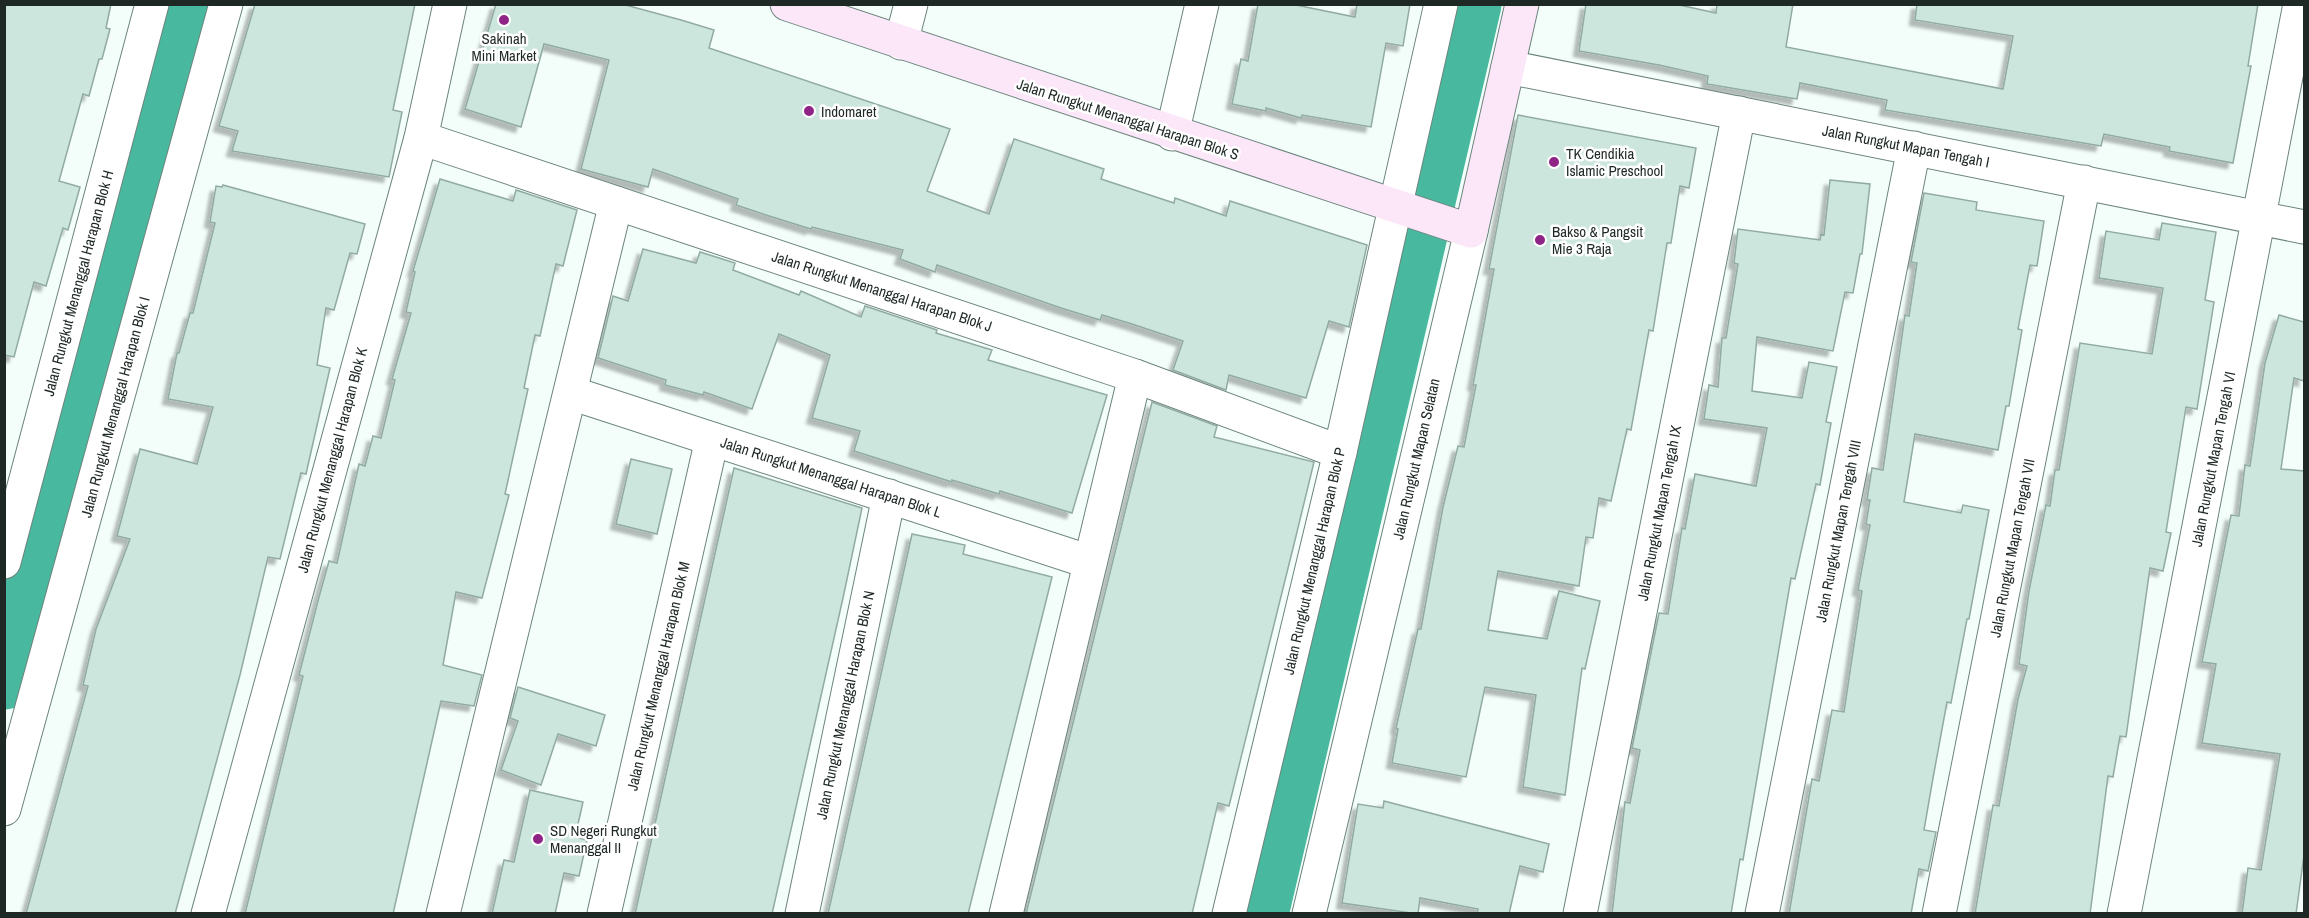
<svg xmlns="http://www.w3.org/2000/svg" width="2309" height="918" viewBox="0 0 2309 918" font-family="'Archivo Narrow',sans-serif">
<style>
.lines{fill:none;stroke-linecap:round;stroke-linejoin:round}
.river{stroke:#48b99f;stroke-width:63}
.building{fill:#cce6de;stroke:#91aaa2;stroke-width:1.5;filter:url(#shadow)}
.street-casing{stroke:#6c847d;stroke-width:35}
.secondary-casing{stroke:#6c847d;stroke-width:35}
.street{stroke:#fff;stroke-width:33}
.secondary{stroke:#fce7f9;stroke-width:33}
.poi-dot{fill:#8f2386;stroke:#fff;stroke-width:2}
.labels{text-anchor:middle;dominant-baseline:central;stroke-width:5;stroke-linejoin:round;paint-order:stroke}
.poi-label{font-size:15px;fill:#1e2825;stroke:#fff;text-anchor:start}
.street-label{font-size:15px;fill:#1e2825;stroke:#fff}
</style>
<defs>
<filter id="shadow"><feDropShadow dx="-5.5" dy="5.5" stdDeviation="1.5" flood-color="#0004"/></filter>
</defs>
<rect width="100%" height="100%" fill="#f3fefa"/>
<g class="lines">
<g class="river">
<path d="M4 678 189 4"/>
<path d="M1257 914 1470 4"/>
</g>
</g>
<g class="building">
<path d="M4 4H111L106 28 110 29 102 59H99L89 96 83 94 59 181 80 187 68 230 63 228 46 286 34 282 14 357 4 355Z"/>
<path d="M255 4H415L393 110 402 112 389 177 232 151 238 131 219 126Z"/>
<path d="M496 4H622L681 20 714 30 709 48 950 129 927 191 989 214 1014 139 1104 169 1101 179 1174 203 1175 198 1226 216 1230 201 1367 245 1349 327 1329 321 1306 398 1229 375 1226 390 1173 370 1183 341 1132 324 1102 315 1100 320 1061 308 937 265 935 272 900 259 903 250 812 227 811 229 769 216 736 205 738 199 653 169 648 187 581 169 609 60 544 44 521 127 465 109Z"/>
<path d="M1258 4H1291L1355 17 1357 4H1410L1403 46 1386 43 1371 127 1302 115 1301 118 1266 108V111L1232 104 1241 59 1248 61Z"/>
<path d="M1586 4H1675L1716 13 1717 4H1793L1786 47 2003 89 2013 36 1915 20 1917 4H2258L2248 66H2251L2233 163 2169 151 2170 147 2104 134 2101 146 1885 110 1887 100 1800 83 1797 99 1707 84 1708 76 1659 65 1579 51Z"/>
<path d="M1518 115 1696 148 1689 188 1680 186 1671 243H1667L1653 331 1649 330 1631 430 1627 429 1611 501 1599 498 1593 538 1586 537 1579 586 1498 571 1488 630 1547 639 1559 591 1600 601 1585 669 1582 668 1565 795 1523 787 1536 695 1485 687 1466 777 1392 763 1398 729 1396 728 1418 629H1421L1443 507 1458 446 1464 447 1476 385H1473L1494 269H1489Z"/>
<path d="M440 179 513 201 516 190 577 210 563 266 556 264 540 336 535 335 524 388 528 389 505 494 509 495 482 598 456 592 443 665 482 675 474 706 441 701 393 914H245L303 676 299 675 319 597 329 561 337 563 359 464 365 466 373 436 381 438 395 380 392 379 411 313 406 312 415 272 413 271Z"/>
<path d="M1830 180 1870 184 1862 254H1860L1853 293 1845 292 1833 351 1757 337 1752 391 1802 398 1809 362 1837 367 1826 422 1831 423 1820 485 1816 484 1795 579 1791 578 1749 825 1743 860 1740 859 1731 914H1612L1625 802 1630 803 1640 750 1632 748 1659 613 1668 614 1682 528 1685 529 1695 474 1756 486 1767 428 1704 419 1709 385 1718 387 1722 338H1726L1738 264 1734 263 1738 229 1820 240 1821 234 1824 235Z"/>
<path d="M223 185 365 224 357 254 350 253 334 310 326 308 317 365 330 368 306 474 301 473 280 559 268 557 240 675 175 914H26L88 686 83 685 96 629 130 539 117 536 140 449 197 464 213 407 168 399 177 353H179L190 313H193L215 223 210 222 216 186 222 187Z"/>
<path d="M1924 193 1977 202 1976 210 2044 221 2037 266 2030 265 2018 329 2022 330 2009 406H2006L1998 450 1915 434 1904 502 1961 513 1963 505 1989 510 1969 619H1967L1951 703 1947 702 1933 778 1924 830 1936 832 1928 871 1919 869 1911 914H1789L1812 779 1819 781 1832 710 1844 712 1862 591 1858 590 1870 525 1866 524 1870 500H1867L1872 468 1883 470 1905 315 1909 316 1917 263 1911 262Z"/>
<path d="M2162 223 2216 232 2205 300 2214 302 2197 409 2186 407 2166 532 2171 533 2163 571 2150 568 2126 737 2120 736 2113 777 2108 776 2090 914H1975L1993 805 1999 806 2018 699 2027 666 2019 664 2029 591 2046 505 2050 506 2055 470H2059L2080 343 2152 354 2163 288 2099 278 2106 231 2159 240Z"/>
<path d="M643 249 696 263 700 252 735 263 733 270 799 295 801 291 861 317 865 306 937 330 936 333 992 350 988 360 1107 395 1072 513 1000 491 999 494 952 480V482L854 451 860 431 812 418 830 355 779 334 752 409 704 392 703 395 665 385 666 380 598 358 613 296 628 301Z"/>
<path d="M2279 315 2304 322V381L2294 378 2281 469 2304 471V855L2296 914H2242L2248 868 2261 870 2280 754 2202 743 2216 664 2202 662 2231 515 2239 516 2245 465 2250 466 2265 363Z"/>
<path d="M1152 402 1217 426 1214 437 1314 462 1296 536 1229 806 1218 803 1192 914H1026Z"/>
<path d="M631 459 672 469 657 534 616 524Z"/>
<path d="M734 468 862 508 843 598 772 914H635Z"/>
<path d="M912 534 965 545 963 554 1052 577 968 914H828Z"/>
<path d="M518 687 605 715 596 746 558 734 541 785 501 770 518 721 510 718Z"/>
<path d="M530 790 583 802 575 837 587 840 579 876 564 873 555 914H492L504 860 514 862Z"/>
<path d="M1384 801 1549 844 1543 872 1520 866 1509 914H1477L1478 909 1420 898 1418 914 1342 903 1358 804 1383 808Z"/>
</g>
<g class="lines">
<g class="street-casing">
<g id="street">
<path d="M901 43 911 4"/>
<path d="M1508 67 2304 227"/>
<path d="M1172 134 1202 4"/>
<path d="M421 138 1135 376 1340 452"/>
<path d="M571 393 1090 562"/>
<path d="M4 562 152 4"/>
<path d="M4 809 226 4"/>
<path d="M208 914 421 138 450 4"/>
<path d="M443 914 616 203"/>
<path d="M604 914 712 439"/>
<path d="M802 914 889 496"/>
<path d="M1006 914 1135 376"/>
<path d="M1229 914 1340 452 1441 4"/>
<path d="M1309 914 1471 231"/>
<path d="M1580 914 1739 113"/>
<path d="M1762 914 1914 148"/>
<path d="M1939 914 2084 182"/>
<path d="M2124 914 2300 4"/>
</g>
</g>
<g class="secondary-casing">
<path id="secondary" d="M787 4 1471 231 1522 4"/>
</g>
<use href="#street" class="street"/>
<use href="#secondary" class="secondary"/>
</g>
<g class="poi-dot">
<circle cx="504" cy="20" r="6"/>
<circle cx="809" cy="111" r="6"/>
<circle cx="1554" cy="162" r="6"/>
<circle cx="1540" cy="240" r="6"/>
<circle cx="538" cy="839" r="6"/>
</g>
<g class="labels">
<g class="poi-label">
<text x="504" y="38" text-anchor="middle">Sakinah<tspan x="504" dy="17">Mini Market</tspan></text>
<text x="821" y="111">Indomaret</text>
<text x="1566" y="153">TK Cendikia<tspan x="1566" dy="17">Islamic Preschool</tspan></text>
<text x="1552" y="231">Bakso &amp; Pangsit<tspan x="1552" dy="17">Mie 3 Raja</tspan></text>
<text x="550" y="830">SD Negeri Rungkut<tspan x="550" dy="17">Menanggal II</tspan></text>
</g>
<g class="street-label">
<text transform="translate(1128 119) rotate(18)">Jalan Rungkut Menanggal Harapan Blok S</text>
<text transform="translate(1906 146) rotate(11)">Jalan Rungkut Mapan Tengah I</text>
<text transform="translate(78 283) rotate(-75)">Jalan Rungkut Menanggal Harapan Blok H</text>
<text transform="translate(882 291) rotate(18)">Jalan Rungkut Menanggal Harapan Blok J</text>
<text transform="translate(115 407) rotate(-75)">Jalan Rungkut Menanggal Harapan Blok I</text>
<text transform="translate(1416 459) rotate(-77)">Jalan Rungkut Mapan Selatan</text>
<text transform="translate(2213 459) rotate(-79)">Jalan Rungkut Mapan Tengah VI</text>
<text transform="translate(332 460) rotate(-75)">Jalan Rungkut Menanggal Harapan Blok K</text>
<text transform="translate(831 477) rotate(18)">Jalan Rungkut Menanggal Harapan Blok L</text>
<text transform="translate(1659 513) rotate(-79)">Jalan Rungkut Mapan Tengah IX</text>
<text transform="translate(1838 531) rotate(-79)">Jalan Rungkut Mapan Tengah VIII</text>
<text transform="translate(2012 548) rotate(-79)">Jalan Rungkut Mapan Tengah VII</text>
<text transform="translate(1314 561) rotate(-77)">Jalan Rungkut Menanggal Harapan Blok P</text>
<text transform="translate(658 676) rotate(-77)">Jalan Rungkut Menanggal Harapan Blok M</text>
<text transform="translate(845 705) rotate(-78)">Jalan Rungkut Menanggal Harapan Blok N</text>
</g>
</g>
<rect width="2309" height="918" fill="none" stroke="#1e2825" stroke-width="12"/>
</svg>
